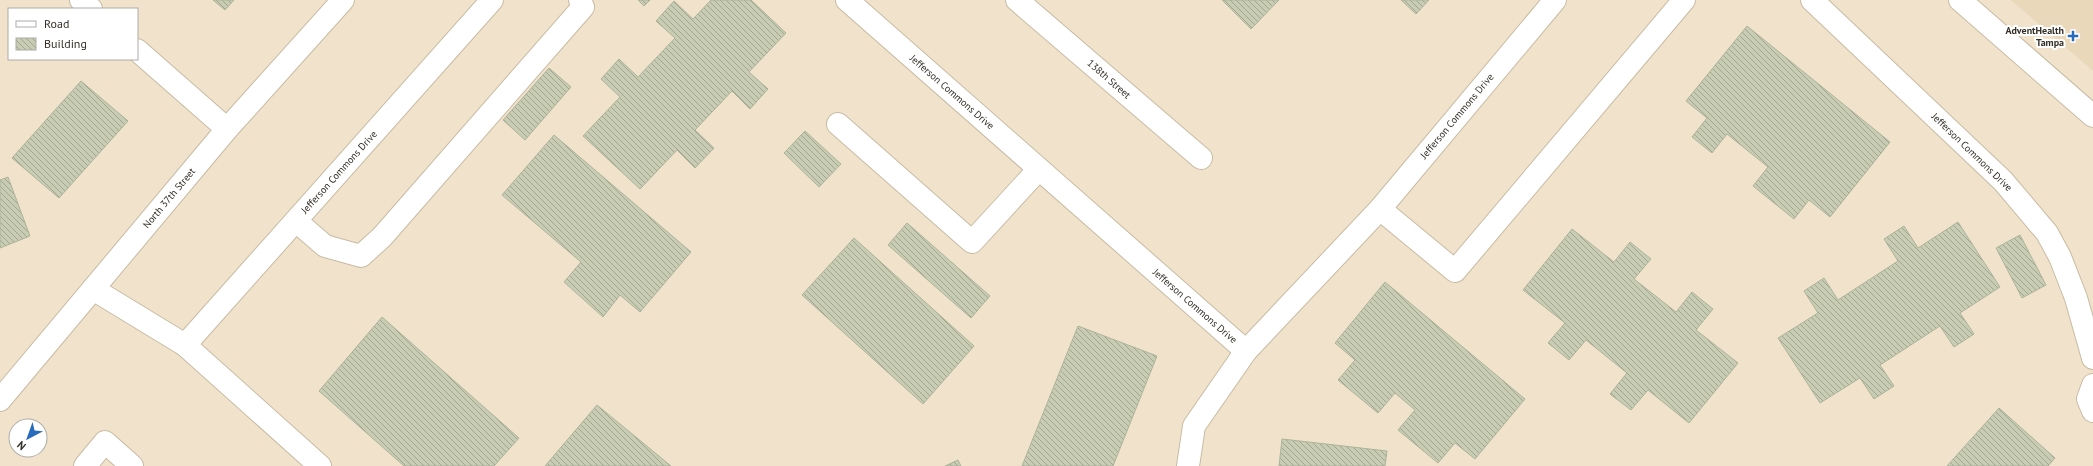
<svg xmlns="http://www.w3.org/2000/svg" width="2093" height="466" viewBox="0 0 2093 466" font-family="'PT Sans',sans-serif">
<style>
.built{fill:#e9d8b9}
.building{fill:url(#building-back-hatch);stroke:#adb39a}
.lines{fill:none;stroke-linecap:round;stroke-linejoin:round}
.minor-casing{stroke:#c8bba4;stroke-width:24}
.minor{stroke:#fff;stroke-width:22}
.poi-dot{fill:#286bbc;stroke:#fff;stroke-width:1.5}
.labels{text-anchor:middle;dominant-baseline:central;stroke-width:4;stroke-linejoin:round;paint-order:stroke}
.poi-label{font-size:10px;font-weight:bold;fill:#342f26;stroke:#fff;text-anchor:end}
.street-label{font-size:10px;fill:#342f26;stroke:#fff}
</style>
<defs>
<pattern id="building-back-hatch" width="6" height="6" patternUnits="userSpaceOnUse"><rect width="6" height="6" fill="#c7ccb3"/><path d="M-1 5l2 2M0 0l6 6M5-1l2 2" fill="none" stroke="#a2a691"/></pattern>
</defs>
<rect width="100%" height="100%" fill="#f1e3cb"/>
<path class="built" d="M2011 0H2093V71Z"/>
<g class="building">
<path d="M213 0H234L225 10Z"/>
<path d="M638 0H650L644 6Z"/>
<path d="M711 0H751L786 33 749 72 768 89 750 109 732 91 695 130 714 148 695 168 677 150 640 189 583 136 620 97 601 79 619 59 638 77 675 38 656 21 674 1 693 19Z"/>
<path d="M1222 0H1279L1251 29Z"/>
<path d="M1401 0H1429L1416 14Z"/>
<path d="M1747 26 1890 142 1830 217 1809 200 1794 219 1753 186 1768 167 1727 134 1712 153 1692 137 1707 118 1686 101Z"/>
<path d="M549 68 571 87 525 140 503 120Z"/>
<path d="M81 81 128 121 59 198 12 158Z"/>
<path d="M805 131 841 164 819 187 784 153Z"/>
<path d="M554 135 691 252 640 312 620 295 603 317 564 282 581 262 502 195Z"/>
<path d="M8 177 30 236 0 248V180Z"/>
<path d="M1958 222 2000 287 1960 313 1974 334 1954 347 1940 326 1880 365 1894 386 1874 399 1860 378 1820 403 1778 338 1818 313 1804 291 1824 278 1838 300 1898 261 1884 239 1904 226 1918 248Z"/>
<path d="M907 223 990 296 971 318 888 245Z"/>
<path d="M1572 229 1614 262 1630 242 1651 259 1634 279 1676 312 1692 292 1713 309 1696 330 1738 363 1689 423 1648 390 1631 410 1610 394 1627 373 1586 340 1569 360 1548 343 1565 323 1523 290Z"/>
<path d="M2020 235 2046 285 2022 298 1996 248Z"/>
<path d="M854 238 974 346 923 404 802 295Z"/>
<path d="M1385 282 1525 399 1475 459 1455 443 1438 463 1398 430 1415 410 1395 393 1378 413 1338 380 1355 360 1335 343Z"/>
<path d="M382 317 519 438 494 466H404L319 391Z"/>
<path d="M1078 326 1157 356 1113 466H1022Z"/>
<path d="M597 405 671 466H545Z"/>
<path d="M1999 408 2055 458 2048 466H1947Z"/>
<path d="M1282 439 1387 451 1385 466H1279Z"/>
<path d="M958 460 961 466H945Z"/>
</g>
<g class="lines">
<g class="minor-casing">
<g id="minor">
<path d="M81 0 91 9"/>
<path d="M847 0 1246 351 1380 209 1555 0"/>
<path d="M1017 0 1201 158"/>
<path d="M1812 0 2003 181 2047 233 2060 257 2076 298 2093 358"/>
<path d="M1960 0 2093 116"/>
<path d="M137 50 227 129"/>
<path d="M838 124 972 242 1039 169"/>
<path d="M1380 209 1455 271 1684 0"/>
<path d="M296 221 325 246 361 256 382 237 583 7 580 0"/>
<path d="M93 289 185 345 320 466"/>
<path d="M185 345 492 0"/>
<path d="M2093 385 2088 399 2093 411"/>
<path d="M0 400 227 129 343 0"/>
<path d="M85 466 105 442 132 466"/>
<path d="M1188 466 1194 426 1246 351"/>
</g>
</g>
<use href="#minor" class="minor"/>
</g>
<path class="poi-dot" d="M2071 30h4v4h4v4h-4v4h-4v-4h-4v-4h4z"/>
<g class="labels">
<g class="poi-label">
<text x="2064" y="30">AdventHealth<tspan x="2064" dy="12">Tampa</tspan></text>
</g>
<g class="street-label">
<text transform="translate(1109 79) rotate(41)">138th Street</text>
<text transform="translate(952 92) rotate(41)">Jefferson Commons Drive</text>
<text transform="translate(1457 116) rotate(-50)">Jefferson Commons Drive</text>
<text transform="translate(1972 152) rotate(44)">Jefferson Commons Drive</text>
<text transform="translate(339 172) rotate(-48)">Jefferson Commons Drive</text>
<text transform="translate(169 198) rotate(-50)">North 37th Street</text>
<text transform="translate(1195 306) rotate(41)">Jefferson Commons Drive</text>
</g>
</g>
<rect x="8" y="8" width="130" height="52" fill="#ffffff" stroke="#aeaca8"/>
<rect x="16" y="21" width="20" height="6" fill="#ffffff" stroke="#aeaca8"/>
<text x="44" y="28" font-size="12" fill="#342f26">Road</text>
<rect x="16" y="38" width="20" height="12" fill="url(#building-back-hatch)" stroke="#aeaca8"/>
<text x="44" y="48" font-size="12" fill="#342f26">Building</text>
<g transform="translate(28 438) rotate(221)"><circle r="19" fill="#ffffff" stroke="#aeaca8"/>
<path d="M0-3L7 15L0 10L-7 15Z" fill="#286bbc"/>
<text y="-6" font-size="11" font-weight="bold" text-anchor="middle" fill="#342f26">N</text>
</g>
</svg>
